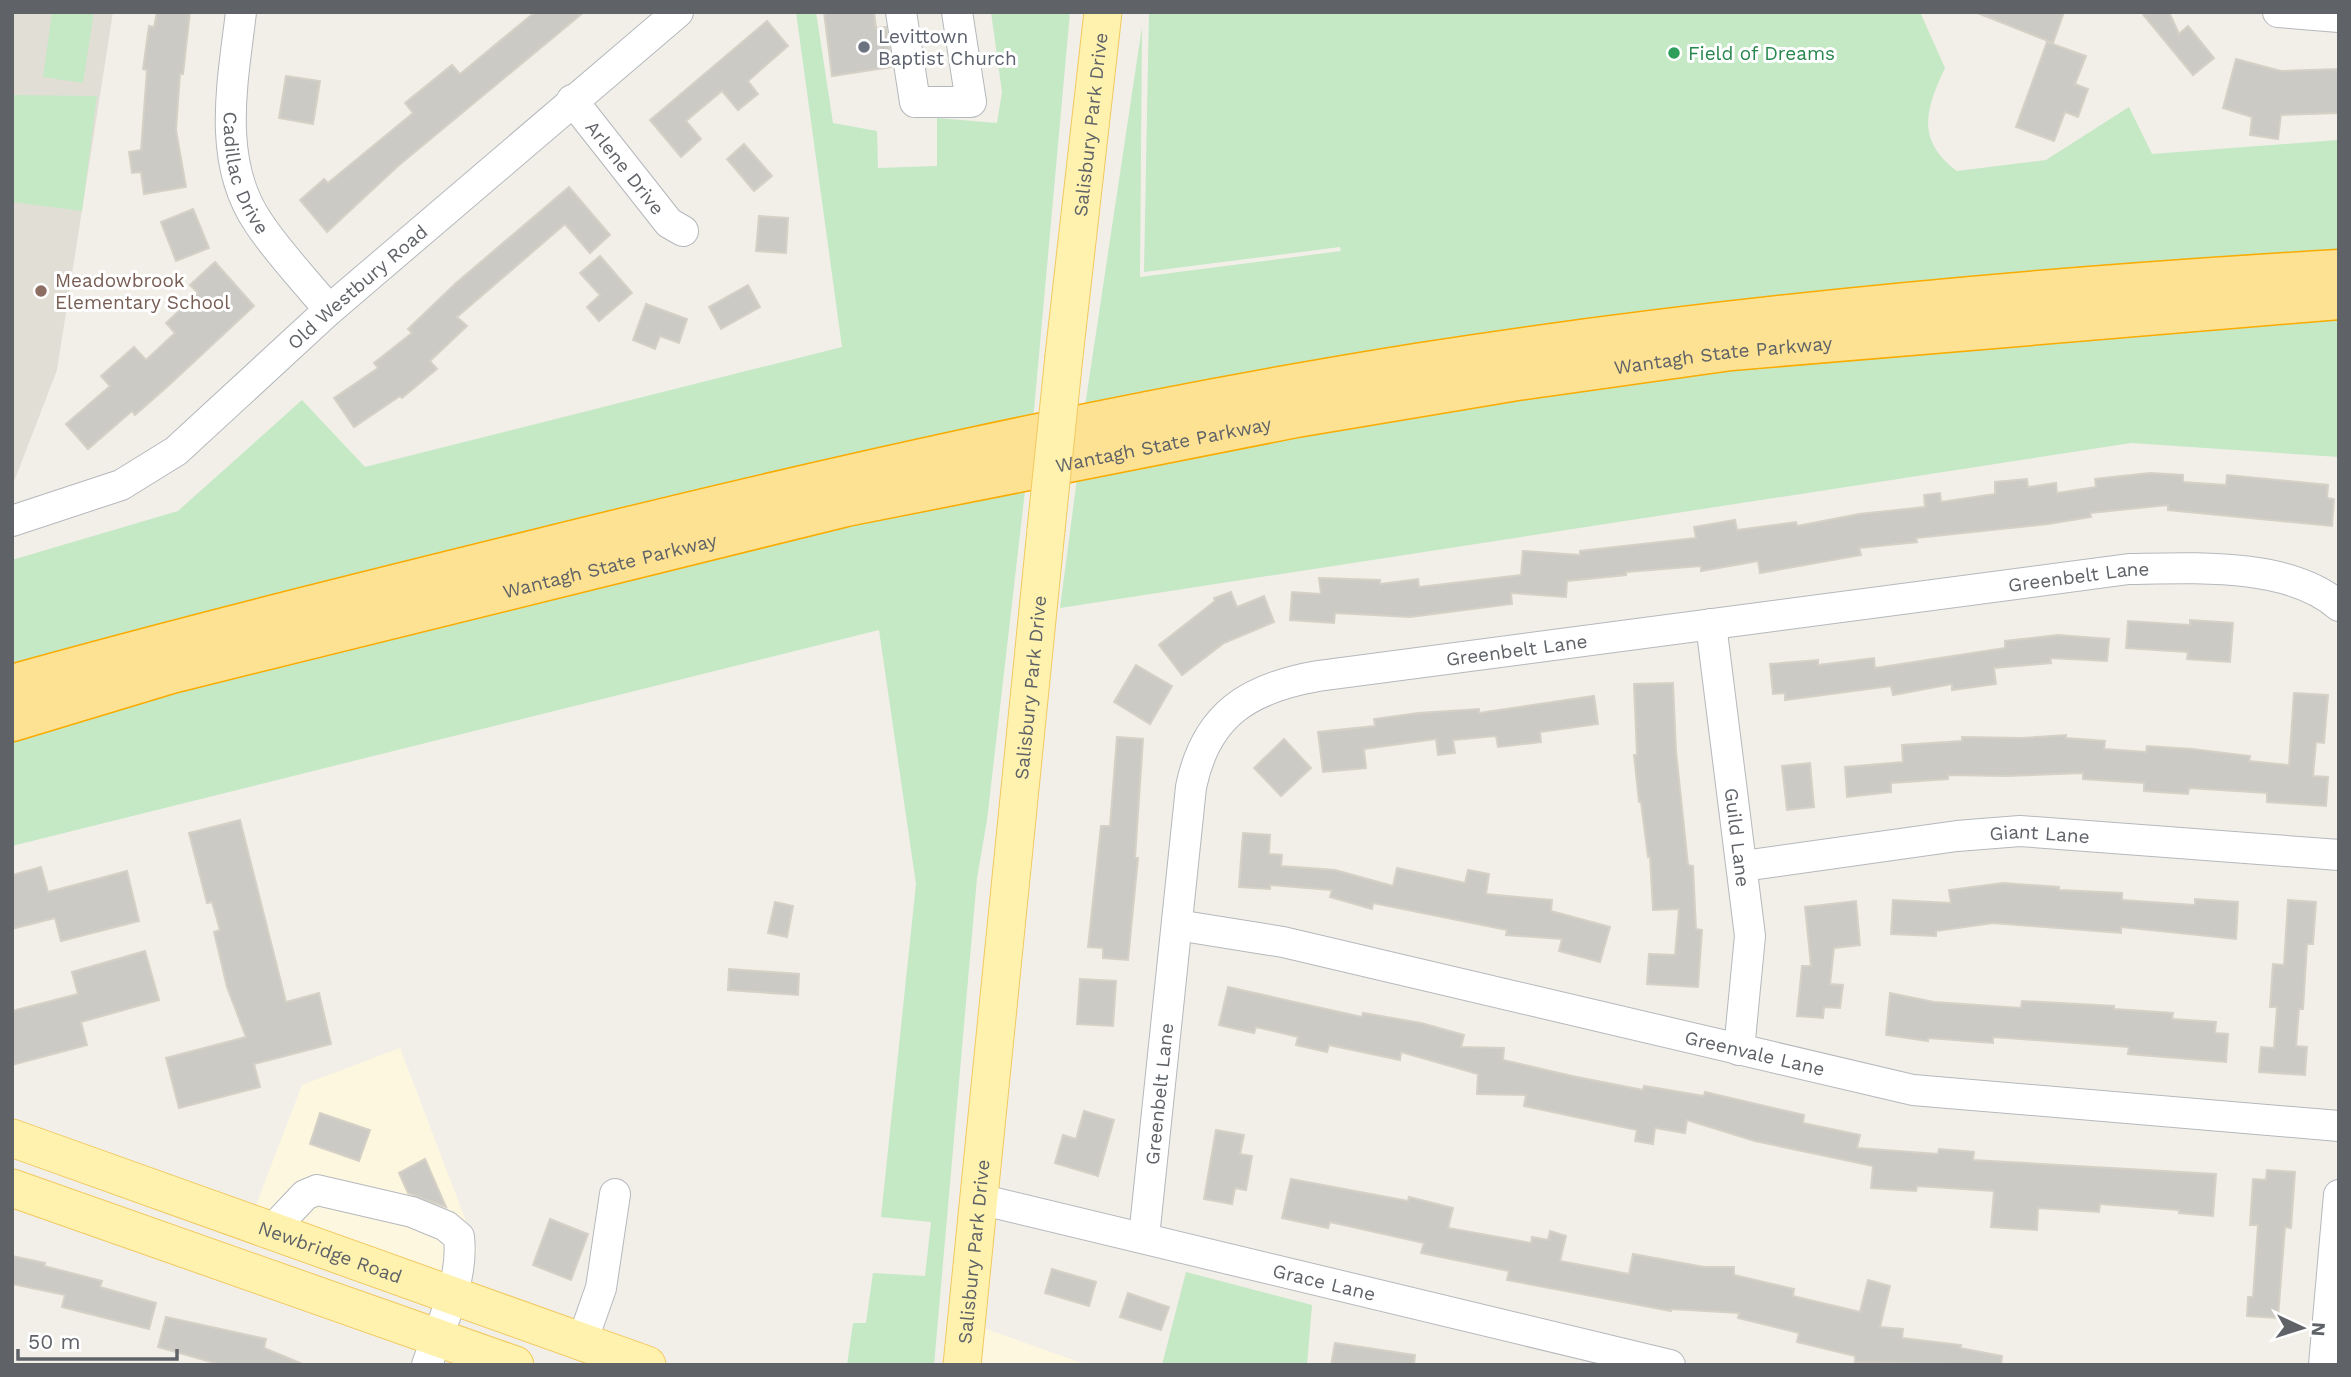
<svg xmlns="http://www.w3.org/2000/svg" width="2351" height="1377" viewBox="0 0 2351 1377" font-family="'Work Sans',sans-serif">
<style>
.commercial{fill:#fef7e0}
.education{fill:#e1ded6}
.green{fill:#c5e8c5}
.building{fill:#cccac5;stroke:#d6d1c6;stroke-width:2}
.lines{fill:none;stroke-linecap:round;stroke-linejoin:round}
.minor-casing{stroke:#b5b8bc;stroke-width:32}
.major-casing{stroke:#f2c960;stroke-width:39}
.highway-casing{stroke:#f9ab00;stroke-width:41}
.minor{stroke:#fff;stroke-width:30}
.major{stroke:#fff2af;stroke-width:37}
.highway{stroke:#fde293;stroke-width:38}
.major-bridge-casing{stroke:#f2c960;stroke-width:39;stroke-linecap:butt}
.major-bridge{stroke:#fff2af;stroke-width:37}
.worship-dot{fill:#6b7280;stroke:#fff;stroke-width:2.5}
.leisure-dot{fill:#2e9e5b;stroke:#fff;stroke-width:2.5}
.education-dot{fill:#8d6e63;stroke:#fff;stroke-width:2.5}
.labels{text-anchor:middle;dominant-baseline:central;stroke-width:6;stroke-linejoin:round;paint-order:stroke}
.worship-label{font-size:19px;fill:#5b616d;stroke:#fff;text-anchor:start}
.leisure-label{font-size:19px;fill:#27864d;stroke:#fff;text-anchor:start}
.street-label{font-size:19px;fill:#5f6368;stroke:#fff}
.education-label{font-size:19px;fill:#785e54;stroke:#fff;text-anchor:start}
</style>
<rect width="100%" height="100%" fill="#f1efe8"/>
<g class="commercial">
<path d="M400 1048 477 1250 466 1294 251 1218 302 1085Z"/>
<path d="M980 1327 1088 1365H977Z"/>
</g>
<path class="education" d="M12 12H113L57 370 12 487Z"/>
<g class="green">
<path d="M52 12H94L83 83 43 77Z"/>
<path d="M796 12H816L833 123 877 131 878 168 937 166V118L997 123 1002 92 991 12H1070L1033 421C692 497 347 567 12 665V560L178 511 302 400 365 467 842 347Z"/>
<path d="M1149 12H1920L1945 68C1925 110 1916 140 1957 171L2046 160 2129 107 2152 154 2339 140V253L1084 413 1142 27 1140 277 1341 251 1340 247 1144 272Z"/>
<path d="M12 95 97 96 82 211 12 202Z"/>
<path d="M2339 314V457L2131 443 1060 608 1078 471 1441 408 1821 357Z"/>
<path d="M1026 482 987 820 977 878 934 1365H847L853 1323H866L873 1273 925 1276 931 1222 881 1217 916 884 879 630 12 846V735L168 691Z"/>
<path d="M1186 1272 1312 1305 1307 1365H1162Z"/>
</g>
<g class="building">
<path d="M157 12H190L183 74H180L176 130 186 187 144 194 141 172 132 173 129 152 141 150 147 70 143 69 149 26 154 27Z"/>
<path d="M535 12H584L398 166 327 232 300 200 324 179 328 183 413 113 405 103 452 65 460 74Z"/>
<path d="M824 12H874L876 28 886 27 892 67 832 76Z"/>
<path d="M1975 12H2064L2053 43Z"/>
<path d="M2141 12H2169L2179 34 2188 26 2214 58 2193 75Z"/>
<path d="M767 21 788 46 748 81 758 94 738 110 722 91 686 121 701 139 681 157 650 120Z"/>
<path d="M2047 42 2086 56 2075 84 2088 89 2078 117 2065 112 2054 141 2016 127Z"/>
<path d="M2236 59 2281 71 2339 69V113L2281 115 2278 139 2250 135 2252 117 2223 108Z"/>
<path d="M286 76 320 81 313 124 279 118Z"/>
<path d="M744 144 772 176 754 191 727 159Z"/>
<path d="M569 187 610 235 590 253 565 224 457 317 467 326 430 361 437 369 402 398 400 396 354 427 334 398 378 368 374 363 412 333 408 329 456 283Z"/>
<path d="M193 209 209 248 176 261 161 222Z"/>
<path d="M759 216 788 218 786 253 756 251Z"/>
<path d="M600 256 632 293 599 321 587 307 600 295 580 273Z"/>
<path d="M215 262 254 306 168 386 135 415 132 411 88 449 66 424 110 386 101 376 134 347 146 360 175 333 166 323 198 293 190 285Z"/>
<path d="M748 285 760 307 721 329 709 307Z"/>
<path d="M646 304 687 319 679 343 660 336 655 349 633 340Z"/>
<path d="M2150 473 2183 475V482L2226 485 2227 475 2328 485 2327 498 2334 499 2332 526 2168 510V505L2090 513 2091 517 2048 524 1916 538 1917 542 1859 548 1861 555 1760 573 1758 561 1701 571V566L1626 572V575L1567 581 1566 597 1511 593 1512 604 1410 617 1335 613 1334 623 1290 620 1292 592 1321 594 1319 578 1380 580V584L1418 579 1419 587 1521 575 1523 551 1580 555V551L1696 538 1694 527 1735 520 1737 530 1796 522 1797 526 1859 514 1925 507 1924 495 1940 493 1941 502 1995 494V482L2027 479 2028 487 2056 483 2057 493 2096 487 2095 479Z"/>
<path d="M1231 592 1237 607 1264 596 1274 622 1224 643 1182 675 1159 645 1215 601 1214 598Z"/>
<path d="M2190 620 2233 623 2230 662 2187 659 2188 652 2126 648 2128 621 2190 625Z"/>
<path d="M2058 635 2109 639 2107 661 2050 658 2051 663 1994 668 1996 684 1952 690V684L1893 695 1891 686 1785 700V693L1773 694 1770 664 1818 660V665L1874 658 1875 668 2005 648V641Z"/>
<path d="M1136 665 1172 686 1150 724 1114 702Z"/>
<path d="M1673 683 1676 751 1688 865 1693 866 1696 929 1702 930 1698 987 1647 984 1649 954 1675 955 1679 909 1653 910 1650 856 1648 857 1641 802H1639L1634 755H1637L1634 684Z"/>
<path d="M2294 693 2328 695 2324 743 2316 742 2313 776 2328 777 2326 806 2267 802V793L2189 788 2188 794 2144 791V783L2083 779V773L2007 776 1948 775V779L1891 783V792L1847 797 1845 767 1903 762 1902 745 1962 741V737L2022 738 2066 735V738L2105 741 2104 749 2146 752 2147 746 2192 749 2250 756 2249 761 2289 765Z"/>
<path d="M1594 696 1598 724 1540 732 1541 742 1498 747 1496 736 1453 740 1455 753 1438 755 1436 739 1364 749 1366 768 1323 772 1318 732 1375 726 1374 719 1418 713 1479 709V713Z"/>
<path d="M1117 737 1143 739 1135 858H1138L1128 960 1103 958V948L1088 947 1101 826H1110Z"/>
<path d="M1284 739 1311 768 1281 796 1254 768Z"/>
<path d="M1810 763 1814 807 1787 810 1782 766Z"/>
<path d="M240 820 286 1002 319 993 331 1044 254 1064 260 1087 179 1108 166 1058 246 1037 227 987 214 932 220 930 212 902 207 903 189 833Z"/>
<path d="M1243 833 1270 835 1269 854 1282 855 1281 866 1335 870 1393 886 1397 868 1465 883 1468 870 1489 874 1486 894 1552 900 1551 911 1610 927 1600 962 1559 951 1562 939 1506 935 1507 930 1373 903 1372 909 1330 897 1332 890 1270 885V889L1239 887Z"/>
<path d="M41 867 48 892 127 871 139 921 61 941 55 918 12 929V875Z"/>
<path d="M2003 883 2059 887V890L2122 893V900L2195 905V899L2238 902 2236 939 2121 927V933L1993 923 1936 931V936L1891 934 1893 900 1951 903 1949 890Z"/>
<path d="M2288 900 2316 902 2313 944H2307L2303 1009H2299L2296 1046 2307 1047 2305 1075 2259 1072 2261 1047 2274 1048 2277 1007H2270L2273 964 2284 965Z"/>
<path d="M1856 901 1860 945 1834 948 1830 984 1843 985 1840 1008 1824 1007 1823 1018 1797 1016 1802 966H1811L1805 907Z"/>
<path d="M775 902 793 906 787 937 768 933Z"/>
<path d="M145 951 159 1000 81 1022 87 1045 12 1065V1011L78 994 72 972Z"/>
<path d="M729 969 799 974 798 995 728 990Z"/>
<path d="M1080 979 1116 981 1113 1026 1077 1024Z"/>
<path d="M1228 987 1362 1017 1363 1013 1421 1023 1464 1035 1461 1047 1504 1048 1503 1060 1572 1076 1643 1090 1644 1086 1704 1096 1705 1092 1804 1115 1803 1123 1860 1135 1857 1148 1938 1154 1939 1149 1974 1152 1973 1160 2216 1174 2213 1216 2179 1213V1210L2100 1204 2099 1212 2038 1208 2037 1230 1991 1227 1994 1191 1917 1186 1916 1191 1871 1188 1873 1166 1755 1141 1687 1120 1685 1133 1655 1128 1653 1144 1635 1141 1637 1130 1524 1106 1526 1095 1477 1094 1478 1074 1401 1052 1400 1060 1329 1045 1327 1052 1296 1045 1298 1037 1256 1027 1254 1033 1219 1025Z"/>
<path d="M1890 993 1934 1002 2021 1008 2022 1001 2114 1006V1009L2173 1013 2172 1019 2216 1022 2215 1033 2228 1034 2226 1062 2128 1054 2129 1047 1993 1037V1043L1928 1038V1041L1886 1035Z"/>
<path d="M1084 1111 1114 1120 1098 1176 1055 1163 1063 1135 1076 1139Z"/>
<path d="M320 1113 370 1130 359 1161 310 1144Z"/>
<path d="M1216 1130 1244 1135 1240 1154 1252 1156 1246 1190 1235 1188 1232 1204 1204 1199Z"/>
<path d="M425 1159 446 1207 408 1193 399 1173Z"/>
<path d="M2267 1170 2295 1172 2291 1228 2285 1227 2278 1318 2247 1316 2248 1297H2253L2258 1225H2250L2253 1179 2266 1180Z"/>
<path d="M1291 1179 1408 1201 1409 1197 1453 1208 1448 1228 1531 1243 1532 1237 1548 1240 1550 1231 1566 1236 1560 1261 1629 1274 1633 1254 1704 1267H1734V1275L1794 1289 1793 1296 1860 1312 1868 1280 1890 1286 1880 1327 1903 1329 1902 1338 1961 1345 1960 1348 2002 1356 2001 1365 1855 1362V1356L1797 1342 1799 1333 1738 1318 1739 1313 1671 1309V1311L1507 1280 1509 1271 1421 1253 1424 1243 1330 1222 1328 1228 1282 1218Z"/>
<path d="M550 1219 588 1234 571 1280 533 1265Z"/>
<path d="M12 1256 45 1263 44 1266 102 1281 100 1287 156 1303 149 1329 62 1307 65 1295 12 1284Z"/>
<path d="M1052 1269 1096 1282 1089 1306 1045 1293Z"/>
<path d="M1128 1293 1169 1307 1161 1330 1120 1317Z"/>
<path d="M166 1317 266 1339 264 1348 305 1365H222L158 1347Z"/>
<path d="M1335 1343 1415 1355 1414 1365H1331Z"/>
</g>
<g class="lines">
<g class="minor-casing">
<g id="minor">
<path id="s1" d="M241 12C233 81 216 160 258 222 278 253 306 281 329 310"/>
<path d="M901 12 915 102H971L957 12"/>
<path d="M2278 12 2339 17"/>
<path id="s2" d="M572 100 669 223 683 231"/>
<path id="s3" d="M12 521 121 485 176 451 329 310 678 12"/>
<path id="s4" d="M1711 624 1750 936 1739 1050"/>
<path id="s5" d="M1743 866 1957 836 2020 831 2339 855"/>
<path id="s6" d="M1177 925 1283 942 1913 1090 2339 1126"/>
<path id="s7" d="M979 1199 1670 1365"/>
<path d="M271 1231 305 1195 317 1190 412 1212 446 1226 459 1237C464 1280 441 1325 427 1365"/>
<path id="s8" d="M1144 1237 1191 787C1206 714 1249 688 1318 676L2129 569C2193 568 2289 562 2339 606"/>
<path d="M582 1342 601 1288 615 1194"/>
<path d="M2324 1365 2339 1195"/>
</g>
</g>
<g class="major-casing">
<g id="major">
<path id="s9" d="M1064 356 1103 12"/>
<path id="s10" d="M12 1138 647 1365"/>
<path d="M12 1188 515 1365"/>
<path id="s11" d="M962 1365 1046 530"/>
</g>
</g>
<g class="highway-casing">
<g id="highway">
<path d="M12 684C177 638 342 597 508 556 808 481 1110 412 1416 363 1721 315 2030 287 2339 269"/>
<path id="s12" d="M12 722 171 674 846 507 1296 418 1517 381 1731 351 2339 300"/>
</g>
</g>
<use href="#minor" class="minor"/>
<use href="#major" class="major"/>
<use href="#highway" class="highway"/>
<g class="major-bridge-casing">
<path id="major-bridge" d="M1046 530 1064 356"/>
</g>
<use href="#major-bridge" class="major-bridge"/>
</g>
<circle class="worship-dot" cx="864" cy="47" r="7"/>
<circle class="leisure-dot" cx="1674" cy="53" r="7"/>
<circle class="education-dot" cx="41" cy="291" r="7"/>
<g class="labels">
<g class="worship-label">
<text x="878" y="36">Levittown<tspan x="878" dy="22">Baptist Church</tspan></text>
</g>
<g class="leisure-label">
<text x="1688" y="53">Field of Dreams</text>
</g>
<g class="street-label">
<text stroke="none"><textPath href="#s9" startOffset="233">Salisbury Park Drive</textPath></text>
<text stroke="none"><textPath href="#s2" startOffset="86">Arlene Drive</textPath></text>
<text stroke="none"><textPath href="#s1" startOffset="164">Cadillac Drive</textPath></text>
<text stroke="none"><textPath href="#s3" startOffset="424">Old Westbury Road</textPath></text>
<text stroke="none"><textPath href="#s12" startOffset="1752">Wantagh State Parkway</textPath></text>
<text stroke="none"><textPath href="#s12" startOffset="1185">Wantagh State Parkway</textPath></text>
<text stroke="none"><textPath href="#s12" startOffset="618">Wantagh State Parkway</textPath></text>
<text stroke="none"><textPath href="#s8" startOffset="1402">Greenbelt Lane</textPath></text>
<text stroke="none"><textPath href="#s8" startOffset="835">Greenbelt Lane</textPath></text>
<text stroke="none"><textPath href="#s11" startOffset="681">Salisbury Park Drive</textPath></text>
<text stroke="none"><textPath href="#s5" startOffset="299">Giant Lane</textPath></text>
<text stroke="none"><textPath href="#s4" startOffset="215">Guild Lane</textPath></text>
<text stroke="none"><textPath href="#s6" startOffset="592">Greenvale Lane</textPath></text>
<text stroke="none"><textPath href="#s8" startOffset="144">Greenbelt Lane</textPath></text>
<text stroke="none"><textPath href="#s10" startOffset="338">Newbridge Road</textPath></text>
<text stroke="none"><textPath href="#s11" startOffset="114">Salisbury Park Drive</textPath></text>
<text stroke="none"><textPath href="#s7" startOffset="355">Grace Lane</textPath></text>
</g>
<g class="education-label">
<text x="55" y="280">Meadowbrook<tspan x="55" dy="22">Elementary School</tspan></text>
</g>
</g>
<rect width="2351" height="1377" fill="none" stroke="#5f6368" stroke-width="28"/>
<g transform="translate(2302 1328) rotate(94)" stroke="#ffffff" stroke-width="5" paint-order="stroke">
<path d="M0-5L12 26L0 18L-12 26Z" fill="#5f6368"/>
<text y="-10" font-size="19" font-weight="bold" text-anchor="middle" fill="#5f6368">N</text>
</g>
<path d="M18 1349v10h159v-10" fill="none" stroke="#5f6368" stroke-width="3.5"/>
<text x="28" y="1349" font-size="21" fill="#5f6368" stroke="#ffffff" stroke-width="5" paint-order="stroke">50 m</text>
</svg>
